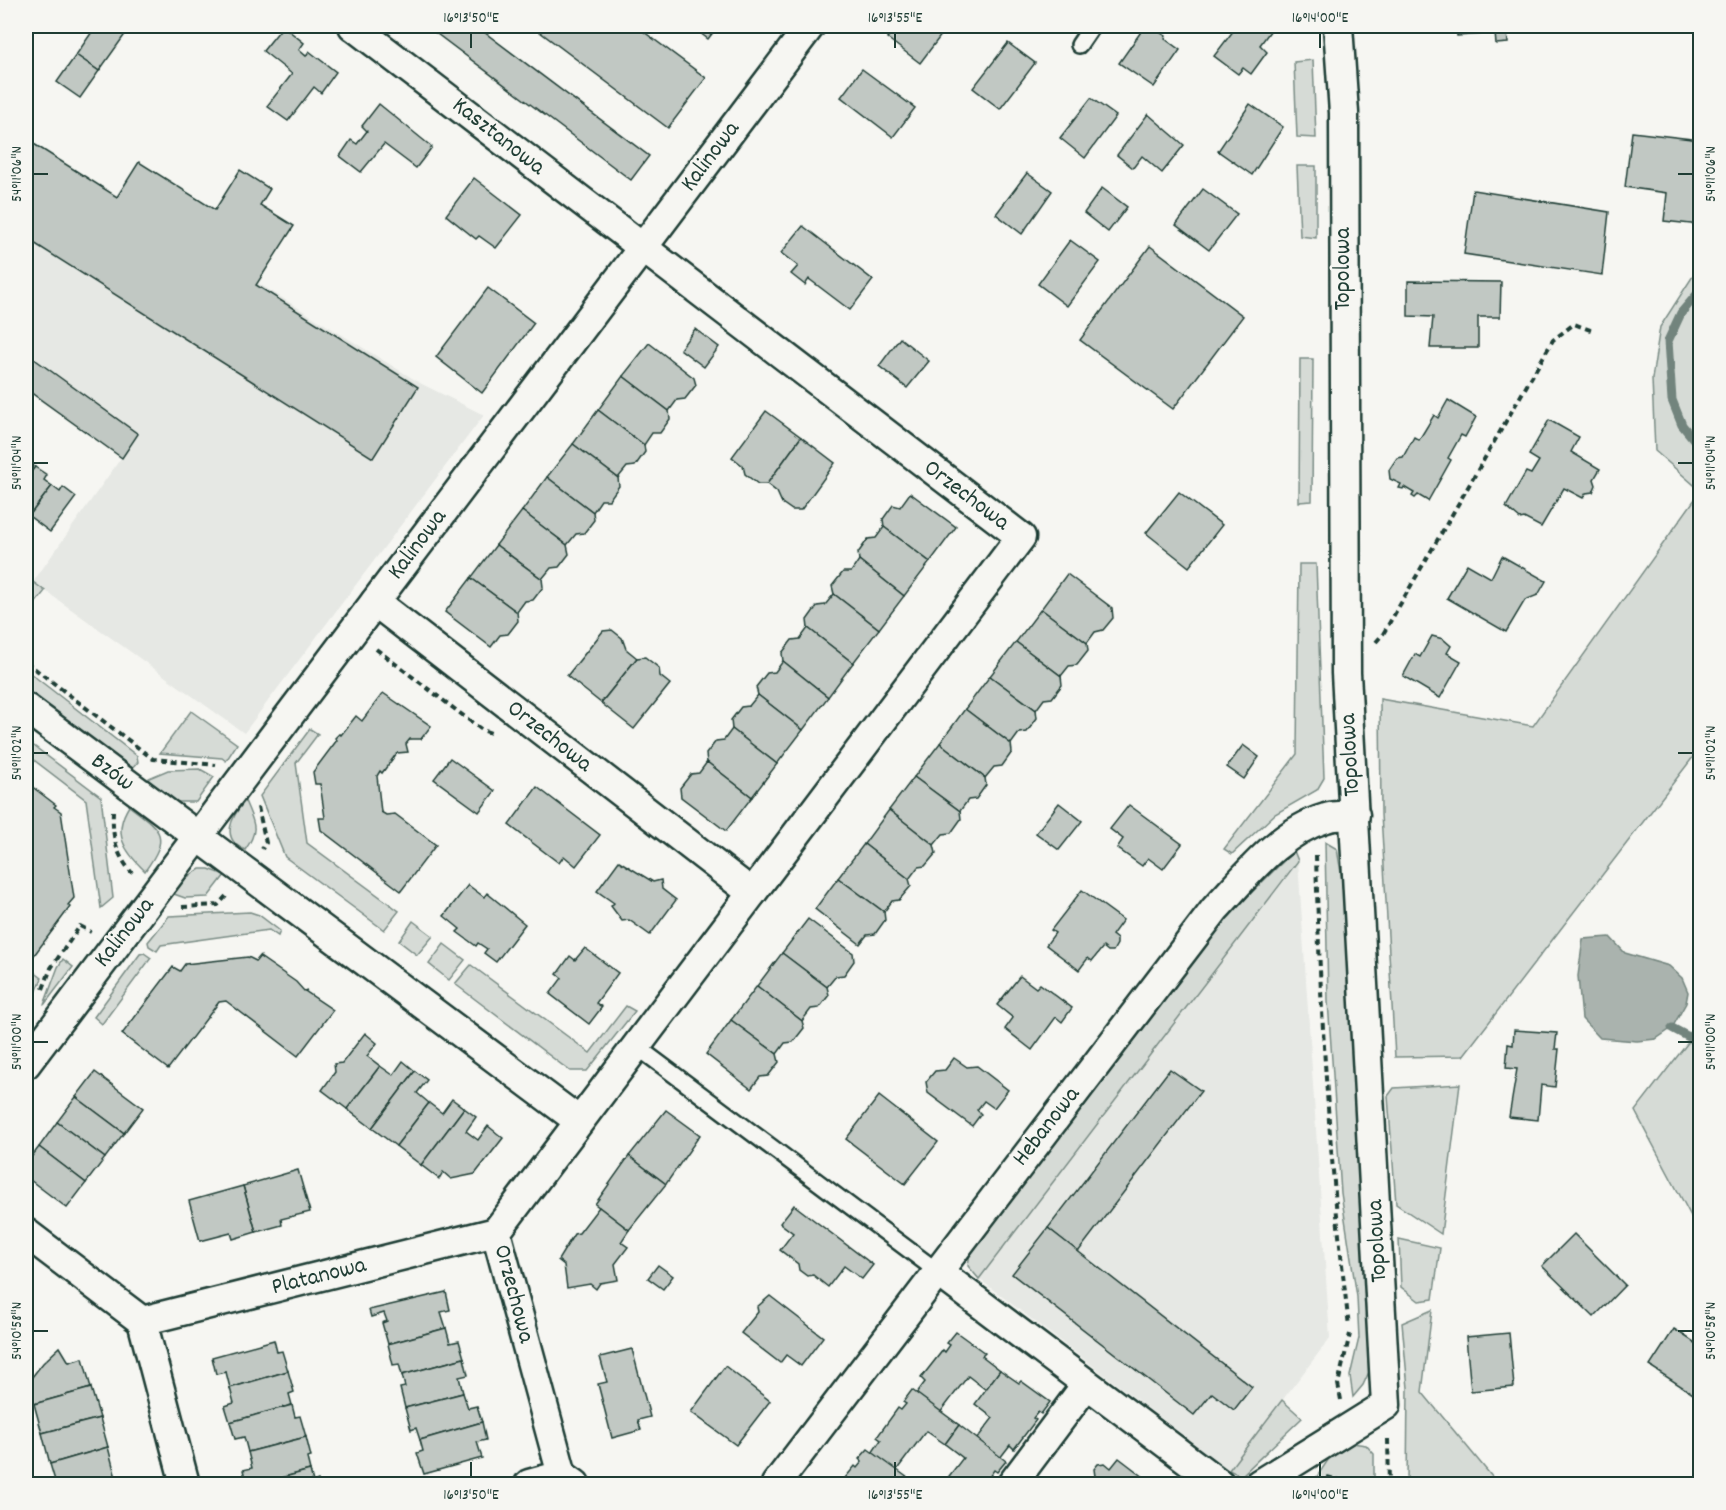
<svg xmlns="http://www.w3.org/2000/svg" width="1726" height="1510" viewBox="0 0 1726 1510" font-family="Dekko,sans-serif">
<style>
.built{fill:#e6e8e4}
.green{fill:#d6dbd6;stroke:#7a8c85;stroke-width:1.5}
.water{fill:#aab3ae;stroke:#72847d;stroke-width:1.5}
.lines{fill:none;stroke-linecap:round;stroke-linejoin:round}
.stream{stroke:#72847d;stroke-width:9}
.building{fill:#c1c8c3;stroke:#1f3d34;stroke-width:1.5}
.service-casing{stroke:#1f3d34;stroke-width:20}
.minor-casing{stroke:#1f3d34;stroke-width:33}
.path{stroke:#1f3d34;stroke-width:4;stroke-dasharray:6 4.5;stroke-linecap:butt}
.service{stroke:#f6f6f2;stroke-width:15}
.minor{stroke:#f6f6f2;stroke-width:28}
.ticks{fill:none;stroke:#1f3d34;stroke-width:2}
.labels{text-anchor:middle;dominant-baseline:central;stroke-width:5;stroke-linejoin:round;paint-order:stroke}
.street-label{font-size:24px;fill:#1f3d34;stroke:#f6f6f2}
.neatline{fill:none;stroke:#1f3d34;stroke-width:2}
.ticks-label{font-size:15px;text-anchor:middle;fill:#1f3d34}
</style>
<rect width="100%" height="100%" fill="#f6f6f2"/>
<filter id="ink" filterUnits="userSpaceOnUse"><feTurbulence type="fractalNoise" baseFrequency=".0167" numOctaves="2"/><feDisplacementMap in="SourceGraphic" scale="12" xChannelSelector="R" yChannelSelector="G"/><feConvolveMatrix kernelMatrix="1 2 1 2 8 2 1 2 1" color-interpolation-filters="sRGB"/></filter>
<g filter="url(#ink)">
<g class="built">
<path d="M26 140 420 383 484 415 244 733 33 582 138 434 26 353Z"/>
<path d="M1298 861 1330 1338 1229 1470 979 1279Z"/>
</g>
<g class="green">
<path d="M1313 60 1316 138 1297 137 1294 62Z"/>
<path d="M1297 166H1316V238L1300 236Z"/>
<path d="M1700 265V490L1655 451 1652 379 1660 327Z"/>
<path d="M1300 359H1313L1312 501 1299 502Z"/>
<path d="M1700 492V748L1463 1056 1395 1057 1381 814 1380 699 1533 726Z"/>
<path d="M1299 564H1316L1324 778 1317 790 1275 814 1232 854 1224 849 1297 754Z"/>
<path d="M33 582 45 591 26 615V593Z"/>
<path d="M26 670 137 756 138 762 132 769 26 690Z"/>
<path d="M191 711 237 744 226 761 222 758 160 753Z"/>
<path d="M310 729 318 734 296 763 307 843 399 911 384 930 285 857 260 796Z"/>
<path d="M26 740 101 797 113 898 101 908 86 800 26 754Z"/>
<path d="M200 769 214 777 196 802H172L147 783 149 778 168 770Z"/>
<path d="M245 801C254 823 260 829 245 850 220 839 231 817 245 801Z"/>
<path d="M129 806C161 830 171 835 145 871 124 851 112 833 129 806Z"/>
<path d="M1325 842 1337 849 1342 879 1373 1363 1363 1385 1353 1397 1350 1376 1359 1338 1357 1297 1341 1193 1328 1001Z"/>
<path d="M1294 851 1298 861 979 1279 968 1266 970 1253 1220 923Z"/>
<path d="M200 869H209L225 875 208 897 185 898 174 894 184 879Z"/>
<path d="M250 912 259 915 280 931 278 936 269 930 161 945 157 951 149 946 148 942 169 916Z"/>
<path d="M413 921 433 936 417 955 399 941Z"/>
<path d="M444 944 465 960 449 980 429 964Z"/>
<path d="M144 953 151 958 102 1024 94 1017 140 954Z"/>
<path d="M63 959 73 967 44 1005 58 967Z"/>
<path d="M471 965 590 1053 626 1006 635 1011 587 1071H570L455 984Z"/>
<path d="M26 966 42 978 31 1005 26 1003 31 992 26 988Z"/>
<path d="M1700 1027V1233L1635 1111Z"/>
<path d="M1460 1084 1441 1234 1396 1204 1388 1096 1394 1088Z"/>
<path d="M1399 1239 1440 1248 1433 1299 1419 1301 1401 1287Z"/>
<path d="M1432 1310 1422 1392 1498 1484H1407L1408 1388 1402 1323Z"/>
<path d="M1282 1400 1302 1418 1241 1476 1229 1470Z"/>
<path d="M1352 1443 1366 1445 1374 1454V1484H1312L1334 1451Z"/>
</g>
<path class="water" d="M1610 937 1625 953 1669 966 1682 978 1688 992 1686 1003 1672 1028 1656 1039 1637 1041 1600 1038 1582 1019 1578 976 1583 939Z"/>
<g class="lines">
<g class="stream">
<path d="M1700 291 1681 313 1668 341 1672 400 1682 425 1700 447"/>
<path d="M1672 1028 1700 1043"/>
</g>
</g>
<g class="building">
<path d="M96 26H131L99 71 76 55Z"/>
<path d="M283 26 304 43 299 50 306 56 309 51 336 72 321 93 314 87 288 121 267 106 292 74 263 51Z"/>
<path d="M431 26H476L649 156 631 180 429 28Z"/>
<path d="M532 26H636L706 78 668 128Z"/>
<path d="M691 26H718L708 39Z"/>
<path d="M897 26H948L920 63 887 38Z"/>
<path d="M1145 26H1150L1166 36 1165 39 1180 50 1154 87 1119 63Z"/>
<path d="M1237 26 1273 27 1260 45 1267 52 1251 74 1243 68 1238 74 1214 56Z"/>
<path d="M1456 26H1484L1485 34 1457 36Z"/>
<path d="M1484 26H1545L1546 29 1507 32 1508 43 1496 44 1495 33 1485 34Z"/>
<path d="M1008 43 1035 63 1000 109 973 88Z"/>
<path d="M76 55 99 71 80 98 57 82Z"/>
<path d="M862 69 915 108 893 137 841 97Z"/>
<path d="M1091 98 1116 116 1085 158 1060 138Z"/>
<path d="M379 104 432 147 416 168 384 144 361 172 340 156 351 140 357 144 367 131 362 126Z"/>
<path d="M1250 104 1283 127 1252 175 1218 151Z"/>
<path d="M1148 114 1184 145 1162 173 1142 156 1133 168 1117 155Z"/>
<path d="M1632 132 1700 140V225L1664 221 1667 193 1625 187Z"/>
<path d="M26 139 117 197 139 162 215 210 240 170 270 189 260 205 294 226 256 285 418 387 373 458 26 238Z"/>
<path d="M1027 173 1052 191 1022 234 996 214Z"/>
<path d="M474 178 522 215 496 248 479 236 476 239 446 215Z"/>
<path d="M1102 188 1127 207 1108 232 1084 213Z"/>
<path d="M1203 189 1237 214 1209 250 1176 225Z"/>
<path d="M1473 190 1609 212 1602 275 1464 254Z"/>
<path d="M803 226 873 280 850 310 809 279 805 285 791 274 798 266 781 253Z"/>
<path d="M1070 240 1100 262 1067 306 1038 284Z"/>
<path d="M1150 246 1243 316 1173 409 1080 340Z"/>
<path d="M1408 281 1501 282 1500 317H1478V348H1430L1433 317 1408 316Z"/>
<path d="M488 288 534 323 482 393 436 357Z"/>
<path d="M695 329 719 347 704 367 680 349Z"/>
<path d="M900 338 929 361 907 388 879 366Z"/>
<path d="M649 343 694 378 696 385 685 399 677 400 669 411 623 376Z"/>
<path d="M26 353 138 434 122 458 26 389Z"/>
<path d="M623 376 669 411 670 419 660 433H652L644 445 598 410Z"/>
<path d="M1448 400 1476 417 1465 437 1461 435 1448 458 1451 460 1428 501 1418 495 1415 498 1412 496 1414 493 1404 487 1403 489 1399 488 1401 484 1390 479 1389 470 1397 458 1403 457 1414 437 1419 440 1434 415 1438 418Z"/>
<path d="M598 410 644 445 645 452 635 466 627 467 618 478 573 444Z"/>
<path d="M766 411 801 437 767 484H758L745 474 743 466 732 457Z"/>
<path d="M1549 420 1579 437 1571 452 1600 469 1594 479 1596 485 1593 492 1586 493 1583 498 1564 488 1541 527 1524 518 1520 519 1506 507 1526 472 1531 474 1539 461 1529 455Z"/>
<path d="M801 437 835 463 801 510H792L782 503 777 492 767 484Z"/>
<path d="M573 444 618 478 619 486 609 500H601L593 512 547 477Z"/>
<path d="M26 459 35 467 26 478Z"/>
<path d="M35 467 47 475 44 480 52 486 29 516 26 514V478Z"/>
<path d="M547 477 593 512 594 520 584 533 576 534 567 545 522 511Z"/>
<path d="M52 486 60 492 63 487 76 497 50 532 29 516Z"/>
<path d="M1179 492 1222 525 1189 567 1146 533Z"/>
<path d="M910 493 956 527 930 562 884 527 883 519 893 505 900 507Z"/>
<path d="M522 511 567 545 569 554 559 567 551 568 542 579 496 545Z"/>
<path d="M884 527 930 562 904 596 859 560 858 553 868 539 876 538Z"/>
<path d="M496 545 542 579 543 587 533 600 525 601 517 612 471 578Z"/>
<path d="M1502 556 1546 581 1538 595 1525 600 1506 632 1447 598 1467 564 1491 578Z"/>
<path d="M859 560 904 596 879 629 834 594 832 586 843 572H851Z"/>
<path d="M1067 574 1112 608 1113 618 1103 630 1095 632 1087 643 1041 609Z"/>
<path d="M471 578 517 612 518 621 508 634 500 635 491 647 445 612Z"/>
<path d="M834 594 879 629 853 663 808 628 807 620 817 606 825 605Z"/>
<path d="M1041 609 1087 643 1088 651 1077 665 1069 666 1061 676 1016 642Z"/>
<path d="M808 628 853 663 828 697 783 661 782 653 792 640 800 639Z"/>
<path d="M612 630 622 638 626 649 637 658 601 703 567 676 603 631Z"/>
<path d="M1432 636 1443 639 1451 646 1447 653 1461 661 1440 698 1403 676 1415 654 1420 657Z"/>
<path d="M1016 642 1061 676 1062 685 1052 698 1044 699 1036 710 990 676Z"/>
<path d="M645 657 659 668 660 676 670 684 634 729 601 703 637 658Z"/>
<path d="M783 661 828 697 803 730 758 695 756 687 767 673 775 672Z"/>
<path d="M990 676 1036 710 1037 718 1027 732 1019 733 1011 744 965 709Z"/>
<path d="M383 693 431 726 421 739H410L406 744 408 752 397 753 382 773 380 771 377 776 381 812 386 815 395 814 436 845 401 891 321 830 319 818H325L320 784H315L313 772 337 740 335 738 339 734 341 735 356 716 362 721Z"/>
<path d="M758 695 803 730 777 764 732 729 731 720 741 707 749 706Z"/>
<path d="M965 709 1011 744 1012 752 1002 766 994 767 985 778 940 743Z"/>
<path d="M732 729 777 764 752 797 707 762 706 754 716 741 724 740Z"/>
<path d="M940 743 985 778 986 785 976 799 968 800 960 811 914 777Z"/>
<path d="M1243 745 1259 757 1244 779 1227 767Z"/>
<path d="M450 758 495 791 479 812 434 779Z"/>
<path d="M707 762 752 797 726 831 681 797 680 788 691 774 699 773Z"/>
<path d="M914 777 960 811 961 819 951 833 943 834 934 845 889 810Z"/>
<path d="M26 782 56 805 54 807 61 812 74 898 68 905 70 907 26 966Z"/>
<path d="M537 787 600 835 576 866 564 856 559 863 509 825Z"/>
<path d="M1059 803 1082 821 1059 850 1036 833Z"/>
<path d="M1129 805 1182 844 1163 869 1148 858 1142 866 1117 848 1123 839 1110 829Z"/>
<path d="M889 810 934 845 936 853 925 866 918 867 909 879 864 844Z"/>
<path d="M864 844 909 879 911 886 899 900 892 901 884 912 838 878Z"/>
<path d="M619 861 653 882 661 880 662 889 676 900 650 935 629 920 622 921 611 906 614 903 597 891Z"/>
<path d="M838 878 884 912 885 920 875 934 867 935 860 944 815 909Z"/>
<path d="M468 885 484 897 487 893 525 924 496 962 484 953 487 949 478 943 476 946 457 932 460 929 444 916Z"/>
<path d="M1082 890 1123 920 1112 935 1117 939V944L1113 951H1108L1103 947 1092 961 1088 958 1079 970 1046 945 1055 933 1051 930Z"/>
<path d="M808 919 853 953 854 961 844 975 836 976 827 987 782 953Z"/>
<path d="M585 948 618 973 596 1003 602 1007 589 1024 550 994 562 978 557 974 570 956 575 960Z"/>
<path d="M782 953 827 987 829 995 819 1008 811 1009 802 1021 757 986Z"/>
<path d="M261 955 260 957 296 982 304 991 307 990 305 991 333 1010 298 1056 226 1001 219 1002 168 1069 122 1034 173 967 180 971 185 964 248 957 256 961Z"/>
<path d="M1020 976 1036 988 1040 984 1072 1008 1062 1022 1056 1017 1032 1050 1005 1029 1013 1018 997 1005Z"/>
<path d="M757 986 802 1021 804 1028 793 1042 785 1043 777 1054 731 1020Z"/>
<path d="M731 1020 777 1054 779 1062 768 1076 760 1077 751 1089 706 1054Z"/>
<path d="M1514 1030 1557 1033 1555 1049H1559L1555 1087 1541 1085 1538 1120 1509 1117 1517 1069 1506 1068 1508 1044 1513 1045Z"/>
<path d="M365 1033 377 1043 367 1056 380 1066 347 1109 322 1090 335 1072 334 1064 342 1063Z"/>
<path d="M954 1058 967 1067 977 1066 1008 1090 994 1108 984 1101 977 1110 981 1114 972 1126 928 1093 926 1082 935 1071 945 1070Z"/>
<path d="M403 1061 415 1071 372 1128 347 1109 380 1066 393 1075Z"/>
<path d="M1170 1069 1201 1091 1078 1252 1048 1228Z"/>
<path d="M415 1071 427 1080 417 1093 429 1103 396 1146 372 1128Z"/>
<path d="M95 1072 143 1108 124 1133 76 1097Z"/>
<path d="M879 1096 938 1142 905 1184 846 1139Z"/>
<path d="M76 1097 124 1133 105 1158 57 1122Z"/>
<path d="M452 1099 464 1108 421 1165 396 1146 429 1103 442 1113Z"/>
<path d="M464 1108 476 1117 466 1131 478 1140 488 1126 503 1138 475 1174 451 1179 443 1172 439 1179 421 1165Z"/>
<path d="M666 1110 700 1135 666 1184 629 1156Z"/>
<path d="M57 1122 105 1158 86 1183 39 1147Z"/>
<path d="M39 1147 86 1183 67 1208 26 1177V1164Z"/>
<path d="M629 1156 666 1184 629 1230 595 1204Z"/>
<path d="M298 1170 310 1212 281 1219 282 1225 256 1232 243 1186Z"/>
<path d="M243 1186 256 1232 233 1239 231 1233 200 1241 189 1201Z"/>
<path d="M794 1205 873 1265 862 1279 844 1266 828 1287 813 1275 807 1276 799 1270 798 1264 780 1250 793 1233 780 1223Z"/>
<path d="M599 1207 629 1230 621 1242 628 1247 615 1264 618 1280 600 1283 596 1289 590 1284 567 1288 564 1265 558 1260 574 1234 579 1233Z"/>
<path d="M1048 1228 1252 1387 1234 1410 1212 1393 1194 1415 1012 1274Z"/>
<path d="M1574 1234 1625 1285 1594 1317 1542 1266Z"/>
<path d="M658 1265 673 1276 663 1289 648 1278Z"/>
<path d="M446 1292 450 1310 441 1312 446 1328 388 1344 382 1323 387 1321 384 1313 371 1317 369 1310Z"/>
<path d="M770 1296 823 1337 801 1366 786 1355 780 1363 741 1333 758 1312 757 1307Z"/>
<path d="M446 1328 450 1343 459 1341 464 1358 402 1375 399 1364 393 1365 388 1344Z"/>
<path d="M1674 1329 1700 1346V1382L1693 1394 1650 1366Z"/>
<path d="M956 1332 985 1353 982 1356 1000 1370 986 1390 968 1376 940 1413 916 1394 925 1382 921 1378 943 1350 945 1352 950 1345 947 1343Z"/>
<path d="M1509 1333 1514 1387 1471 1391 1466 1337Z"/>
<path d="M274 1340 277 1352 282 1351 288 1371 230 1388 226 1372 216 1374 212 1357Z"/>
<path d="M60 1347 69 1362 83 1358 91 1388 34 1404 28 1382 43 1363Z"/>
<path d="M632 1349 650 1417 638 1420 641 1430 612 1438 598 1384 607 1382 600 1357Z"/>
<path d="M464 1358 468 1375 459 1377 463 1393 405 1408 400 1388 405 1387 402 1375Z"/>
<path d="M725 1366 770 1401 736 1445 691 1412Z"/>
<path d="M1000 1370 1019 1383 1021 1381 1050 1402 1041 1414 1038 1412 1033 1418 1036 1420 1014 1449 1010 1445 1000 1458 976 1440 993 1418 975 1404Z"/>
<path d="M288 1371 294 1392 289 1394 292 1405 230 1422 225 1406 234 1403 230 1388Z"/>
<path d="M91 1388 100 1418 42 1433 34 1404Z"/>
<path d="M912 1390 959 1425 945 1444 926 1431 896 1471 872 1453 881 1440 877 1437 898 1408 901 1410 906 1404 903 1402Z"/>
<path d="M463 1393 468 1408 477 1406 482 1422 420 1440 416 1428 411 1430 405 1408Z"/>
<path d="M292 1405 295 1417 300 1416 306 1437 248 1452 244 1437 235 1439 230 1422Z"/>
<path d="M100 1418 108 1447 50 1464 42 1433Z"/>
<path d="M482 1422 486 1440 477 1442 482 1458 424 1474 417 1453 423 1451 420 1440Z"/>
<path d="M959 1425 1006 1461 997 1472 994 1470 989 1477 992 1479 988 1484H943L963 1458 945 1444Z"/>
<path d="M306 1437 311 1457 307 1458 310 1470 259 1484H247L243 1470 252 1468 248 1452Z"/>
<path d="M108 1447 116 1478 91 1484H56L50 1464Z"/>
<path d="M868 1449 915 1483 914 1484H840L855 1466 857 1468 862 1462 859 1459Z"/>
<path d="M1119 1458 1153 1484H1099L1101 1481 1095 1476 1094 1469 1098 1464 1105 1463 1111 1468Z"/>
<path d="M310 1470 313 1482 318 1480 319 1484H259Z"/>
<path d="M116 1478 118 1484H91Z"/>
</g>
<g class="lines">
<g class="service-casing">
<g id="service">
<path d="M1079 45 1092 26"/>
<path d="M636 1046 937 1271"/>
</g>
</g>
<g class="minor-casing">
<g id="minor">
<path d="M353 26 1021 537 496 1232 562 1475 575 1484"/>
<path d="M375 602 752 893"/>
<path d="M26 708 579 1121"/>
<path d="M26 1064 810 26"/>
<path d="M26 1233 142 1321 185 1484"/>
<path d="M937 1271 1220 1484"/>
<path d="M142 1321 496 1232"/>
<path d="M529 1484 562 1475"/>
<path d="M776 1484 1215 909C1247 875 1279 832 1326 818 1335 815 1346 816 1355 815"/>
<path d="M1012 1484 1086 1385"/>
<path d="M1259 1484 1386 1405 1346 673 1344 113 1338 26"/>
</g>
</g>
<g class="path">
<path d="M1376 642 1383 634 1553 340 1574 324 1593 331"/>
<path d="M376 649 482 730 494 734"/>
<path d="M26 662 153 759 216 765"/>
<path d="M258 807 266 843 262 849"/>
<path d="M113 811C112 836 115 853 132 873"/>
<path d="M1316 855C1320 1014 1330 1169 1349 1326"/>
<path d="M182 907 218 905 227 895"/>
<path d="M43 989 51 968 80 926 91 932"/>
<path d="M26 1099 31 1093"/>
<path d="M1341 1400 1338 1384 1350 1334"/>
<path d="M1388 1439 1389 1484"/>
<path d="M1327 1477 1355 1484"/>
</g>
<use href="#service" class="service"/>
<use href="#minor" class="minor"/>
</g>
</g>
<path class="ticks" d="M471 33V48M895 33V48M1320 33V48M33 174H48M1678 174H1693M33 463H48M1678 463H1693M33 753H48M1678 753H1693M33 1042H48M1678 1042H1693M33 1331H48M1678 1331H1693M471 1462V1477M895 1462V1477M1320 1462V1477"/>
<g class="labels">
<g class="street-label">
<text transform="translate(498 137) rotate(38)">Kasztanowa</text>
<text transform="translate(711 157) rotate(-53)">Kalinowa</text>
<text transform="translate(1344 269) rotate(-90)">Topolowa</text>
<text transform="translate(966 496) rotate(37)">Orzechowa</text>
<text transform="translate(418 545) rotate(-53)">Kalinowa</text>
<text transform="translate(549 737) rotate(38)">Orzechowa</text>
<text transform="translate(1351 755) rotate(-93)">Topolowa</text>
<text transform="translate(112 773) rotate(37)">Bzów</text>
<text transform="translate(125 933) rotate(-52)">Kalinowa</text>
<text transform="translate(1047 1127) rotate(-52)">Hebanowa</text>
<text transform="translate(1378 1241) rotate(-93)">Topolowa</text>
<text transform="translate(319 1277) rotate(-14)">Platanowa</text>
<text transform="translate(513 1294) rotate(75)">Orzechowa</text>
</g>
</g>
<rect width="1726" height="1510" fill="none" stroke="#f6f6f2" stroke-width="66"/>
<rect x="33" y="33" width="1660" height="1444" class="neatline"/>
<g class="ticks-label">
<text x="471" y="22">16°13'50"E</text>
<text x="895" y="22">16°13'55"E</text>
<text x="1320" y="22">16°14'00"E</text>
<text transform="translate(16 174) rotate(-90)" y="5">54°11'06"N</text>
<text transform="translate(1710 174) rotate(-90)" y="5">54°11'06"N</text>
<text transform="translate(16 463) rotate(-90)" y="5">54°11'04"N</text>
<text transform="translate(1710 463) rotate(-90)" y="5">54°11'04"N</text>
<text transform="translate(16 753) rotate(-90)" y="5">54°11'02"N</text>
<text transform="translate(1710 753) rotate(-90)" y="5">54°11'02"N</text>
<text transform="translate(16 1042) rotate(-90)" y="5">54°11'00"N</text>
<text transform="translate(1710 1042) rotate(-90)" y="5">54°11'00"N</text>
<text transform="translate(16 1331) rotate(-90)" y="5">54°10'58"N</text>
<text transform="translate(1710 1331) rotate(-90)" y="5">54°10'58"N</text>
<text x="471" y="1499">16°13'50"E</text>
<text x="895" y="1499">16°13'55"E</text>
<text x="1320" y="1499">16°14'00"E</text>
</g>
</svg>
